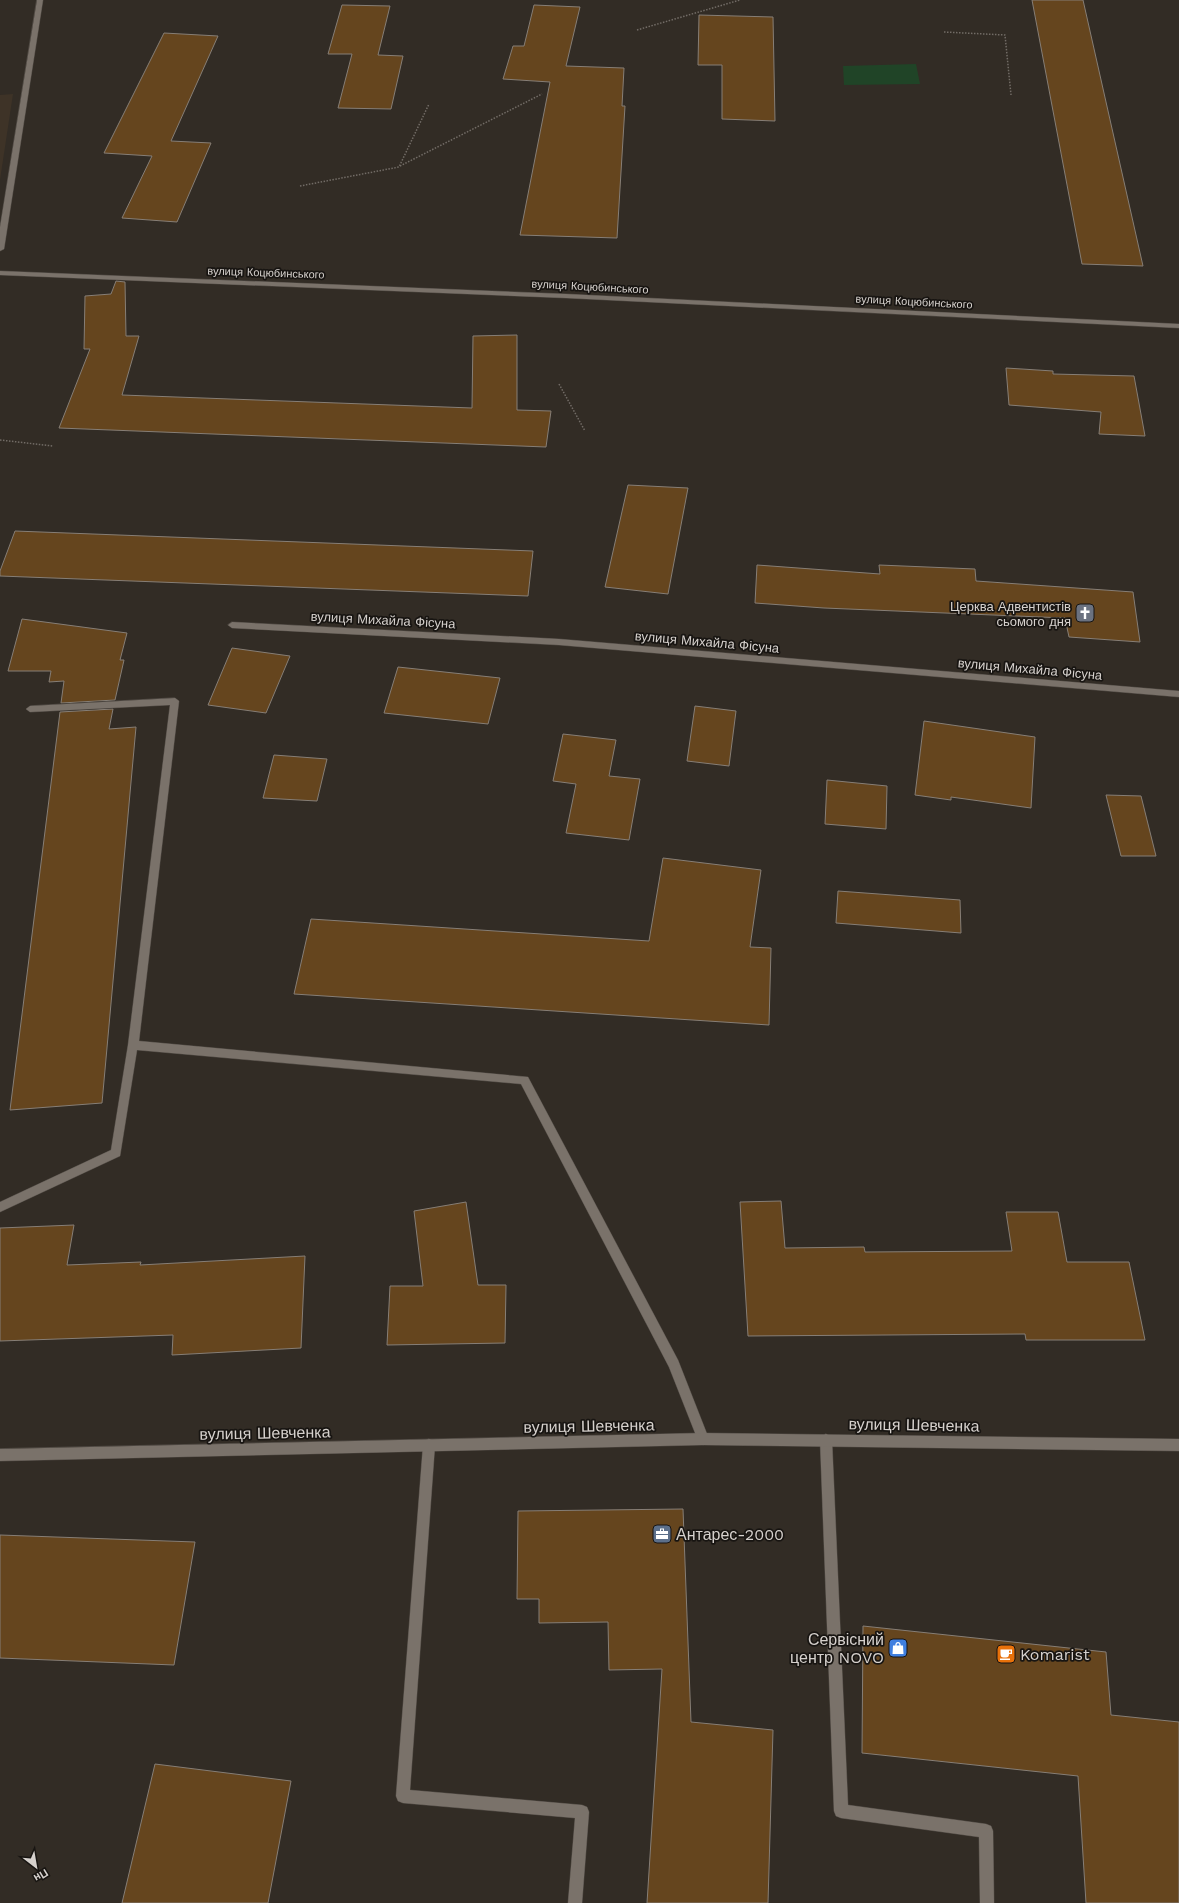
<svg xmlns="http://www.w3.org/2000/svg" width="1179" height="1903" viewBox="0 0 1179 1903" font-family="'Work Sans',sans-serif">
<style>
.built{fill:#3e3327}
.green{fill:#204427}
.building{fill:#65451e;stroke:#867e76}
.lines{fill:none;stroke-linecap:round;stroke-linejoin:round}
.service-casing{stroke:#4f4943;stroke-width:1}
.minor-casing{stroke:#4f4943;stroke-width:1}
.tertiary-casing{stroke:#4f4943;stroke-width:1}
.path{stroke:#726c66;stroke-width:1.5;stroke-dasharray:1.5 1.5;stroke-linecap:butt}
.service{fill:#7a726a;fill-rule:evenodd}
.minor{fill:#7a726a;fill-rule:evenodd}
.tertiary{fill:#7a726a;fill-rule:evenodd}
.labels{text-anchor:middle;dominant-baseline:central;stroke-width:3.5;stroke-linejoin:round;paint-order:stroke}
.far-street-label{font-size:11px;fill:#d6d1cd;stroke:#181512}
.poi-label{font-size:13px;fill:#d6d1cd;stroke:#181512;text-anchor:end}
.street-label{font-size:13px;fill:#d6d1cd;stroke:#181512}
.near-street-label{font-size:16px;fill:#d6d1cd;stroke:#181512}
.near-poi-label{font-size:16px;fill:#d6d1cd;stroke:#181512;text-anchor:start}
</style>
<rect width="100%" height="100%" fill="#322c25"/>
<path class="built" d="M13 94 0 180V95Z"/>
<path class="green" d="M916 64 920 84 844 85 843 66Z"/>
<g class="building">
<path d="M1032 0H1083L1143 266 1082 264Z"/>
<path d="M342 5 390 6 378 55 403 56 391 109 338 108 352 54H328Z"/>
<path d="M534 5 580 7 566 66 624 68 622 106H625L617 238 520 235 550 82 503 79 513 46H524Z"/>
<path d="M699 15 773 17 775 121 722 119V65H698Z"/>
<path d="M164 33 218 36 171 141 211 143 177 222 122 218 152 156 104 153Z"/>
<path d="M116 281 125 282 126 336H139L122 395 472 408 473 336 517 335V410L551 411 546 447 59 428 90 349H84L85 296 111 294Z"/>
<path d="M1006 368 1053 371V374L1134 376 1145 436 1099 434 1101 412 1009 405Z"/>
<path d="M628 485 688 488 668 594 605 587Z"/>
<path d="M15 531 533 551 528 596 0 576V571Z"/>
<path d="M757 565 880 574 879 565 975 569 976 581 1133 592 1140 642 1069 637 1065 618 824 608 755 603Z"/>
<path d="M22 619 127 633 120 660H124L115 700 61 703 64 681 49 682 51 671H8Z"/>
<path d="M232 648 290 656 266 713 208 705Z"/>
<path d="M398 667 500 678 488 724 384 713Z"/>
<path d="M695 706 736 711 729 766 687 761Z"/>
<path d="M113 709 109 729 136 727 102 1103 10 1110 60 712Z"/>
<path d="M924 721 1035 737 1031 808 951 797V800L915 795Z"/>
<path d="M563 734 616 740 609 776 640 779 629 840 566 833 576 784 553 781Z"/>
<path d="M274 755 327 759 317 801 263 798Z"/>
<path d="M827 780 887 786 886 829 825 824Z"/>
<path d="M1106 795 1141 796 1156 856H1121Z"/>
<path d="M663 858 761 870 750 947 771 948 769 1025 294 994 311 919 649 941Z"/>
<path d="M838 891 960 900 961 933 836 923Z"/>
<path d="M781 1201 785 1248 864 1247 865 1252 1012 1251 1006 1212H1058L1067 1262H1129L1145 1340H1026L1025 1334 748 1336 740 1202Z"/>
<path d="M466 1202 478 1285H506L505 1343 387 1345 390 1286H423L414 1211Z"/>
<path d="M74 1225 67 1265 141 1262 140 1265 305 1256 301 1348 172 1355 173 1335 0 1341V1228Z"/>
<path d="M683 1509 691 1722 773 1730 768 1903H647L662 1669 609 1670 608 1622 539 1623V1599H517L518 1511Z"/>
<path d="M0 1535 195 1542 174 1665 0 1658Z"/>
<path d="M863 1626 1106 1652 1111 1715 1179 1722V1903H1086L1078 1776 862 1753Z"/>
<path d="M155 1764 291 1781 268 1903H122Z"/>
</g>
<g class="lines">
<g class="service-casing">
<g id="service">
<path d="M175 698 179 701 139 1041 528 1077 678 1360 709 1439 707 1443 703 1445 699 1443 669 1367 521 1084 137 1050 120 1156 0 1212V1202L111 1150 128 1045 170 705 30 712 26 709 30 706Z"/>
<path d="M826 1434 830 1436 832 1440 848 1805 986 1824 991 1826 993 1831 994 1903H980L979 1837 841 1818 836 1816 834 1811 820 1440 822 1436Z"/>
<path d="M429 1439 433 1441 435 1445 410 1790 582 1805 587 1807 589 1812 582 1903H568L575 1818 403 1803 398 1801 396 1796 423 1445 425 1441Z"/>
</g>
</g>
<g class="minor-casing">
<g id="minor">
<path d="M37 0H43L4 249 0 251V227Z"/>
<path d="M0 271 566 294 1179 324V328L566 298 0 275Z"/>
<path d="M232 622 559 639 1179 691V697L559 645 232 628 228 625Z"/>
</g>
</g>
<g class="tertiary-casing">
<path id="tertiary" d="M703 1433 1179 1439V1451L703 1445 0 1461V1449Z"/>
</g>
<g class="path">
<path d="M637 30 740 0"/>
<path d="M944 32 1005 35 1011 95"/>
<path d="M400 166 542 94"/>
<path d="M300 186 399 167 429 104"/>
<path d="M559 384 585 431"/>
<path d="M0 440 53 446"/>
</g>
<use href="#service" class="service"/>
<use href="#minor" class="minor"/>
<use href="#tertiary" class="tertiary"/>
</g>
<defs>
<g id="church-square" transform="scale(1)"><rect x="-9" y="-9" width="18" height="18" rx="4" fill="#6b7280" stroke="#181512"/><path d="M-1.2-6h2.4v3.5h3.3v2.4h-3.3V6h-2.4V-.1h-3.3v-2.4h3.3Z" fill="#fff"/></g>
<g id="office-square" transform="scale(1)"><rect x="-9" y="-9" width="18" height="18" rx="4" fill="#5c6f8a" stroke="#181512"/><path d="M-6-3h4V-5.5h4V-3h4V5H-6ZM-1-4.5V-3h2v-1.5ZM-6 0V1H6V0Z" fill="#fff"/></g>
<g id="shop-square" transform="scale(1)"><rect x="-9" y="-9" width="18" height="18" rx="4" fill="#3f7fe0" stroke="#181512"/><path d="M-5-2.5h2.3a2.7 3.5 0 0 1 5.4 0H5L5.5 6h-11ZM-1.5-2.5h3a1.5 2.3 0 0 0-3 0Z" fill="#fff"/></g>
<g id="cafe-square" transform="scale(1)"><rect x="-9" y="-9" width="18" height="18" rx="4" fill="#e8710a" stroke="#181512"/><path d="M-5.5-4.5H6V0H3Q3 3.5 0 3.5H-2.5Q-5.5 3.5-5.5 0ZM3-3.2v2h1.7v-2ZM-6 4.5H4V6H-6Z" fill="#fff"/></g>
</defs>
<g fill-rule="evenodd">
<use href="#church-square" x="1085" y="613"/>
<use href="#office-square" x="662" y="1534"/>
<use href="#shop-square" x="898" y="1648"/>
<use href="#cafe-square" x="1006" y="1654"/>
</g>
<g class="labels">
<g class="far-street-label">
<text transform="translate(266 273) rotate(2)">вулиця Коцюбинського</text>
<text transform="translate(590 287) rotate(3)">вулиця Коцюбинського</text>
<text transform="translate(914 302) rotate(3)">вулиця Коцюбинського</text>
</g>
<g class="poi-label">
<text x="1071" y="606">Церква Адвентистів<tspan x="1071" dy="15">сьомого дня</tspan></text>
</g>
<g class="street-label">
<text transform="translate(383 620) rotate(3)">вулиця Михайла Фісуна</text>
<text transform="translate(707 642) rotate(5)">вулиця Михайла Фісуна</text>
<text transform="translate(1030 669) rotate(5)">вулиця Михайла Фісуна</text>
</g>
<g class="near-street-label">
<text transform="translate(914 1425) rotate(1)">вулиця Шевченка</text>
<text transform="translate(589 1426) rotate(-1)">вулиця Шевченка</text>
<text transform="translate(265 1433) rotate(-1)">вулиця Шевченка</text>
</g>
<g class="near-poi-label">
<text x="676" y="1534">Антарес-2000</text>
<text x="884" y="1639" text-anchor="end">Сервісний<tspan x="884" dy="18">центр NOVO</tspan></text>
<text x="1020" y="1654">Komarist</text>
</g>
</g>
<g transform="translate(36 1867) rotate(149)" stroke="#181512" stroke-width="3" paint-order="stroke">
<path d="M0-3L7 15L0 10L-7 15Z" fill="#d6d1cd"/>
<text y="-6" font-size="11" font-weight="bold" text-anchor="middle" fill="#d6d1cd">Пн</text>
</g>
</svg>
